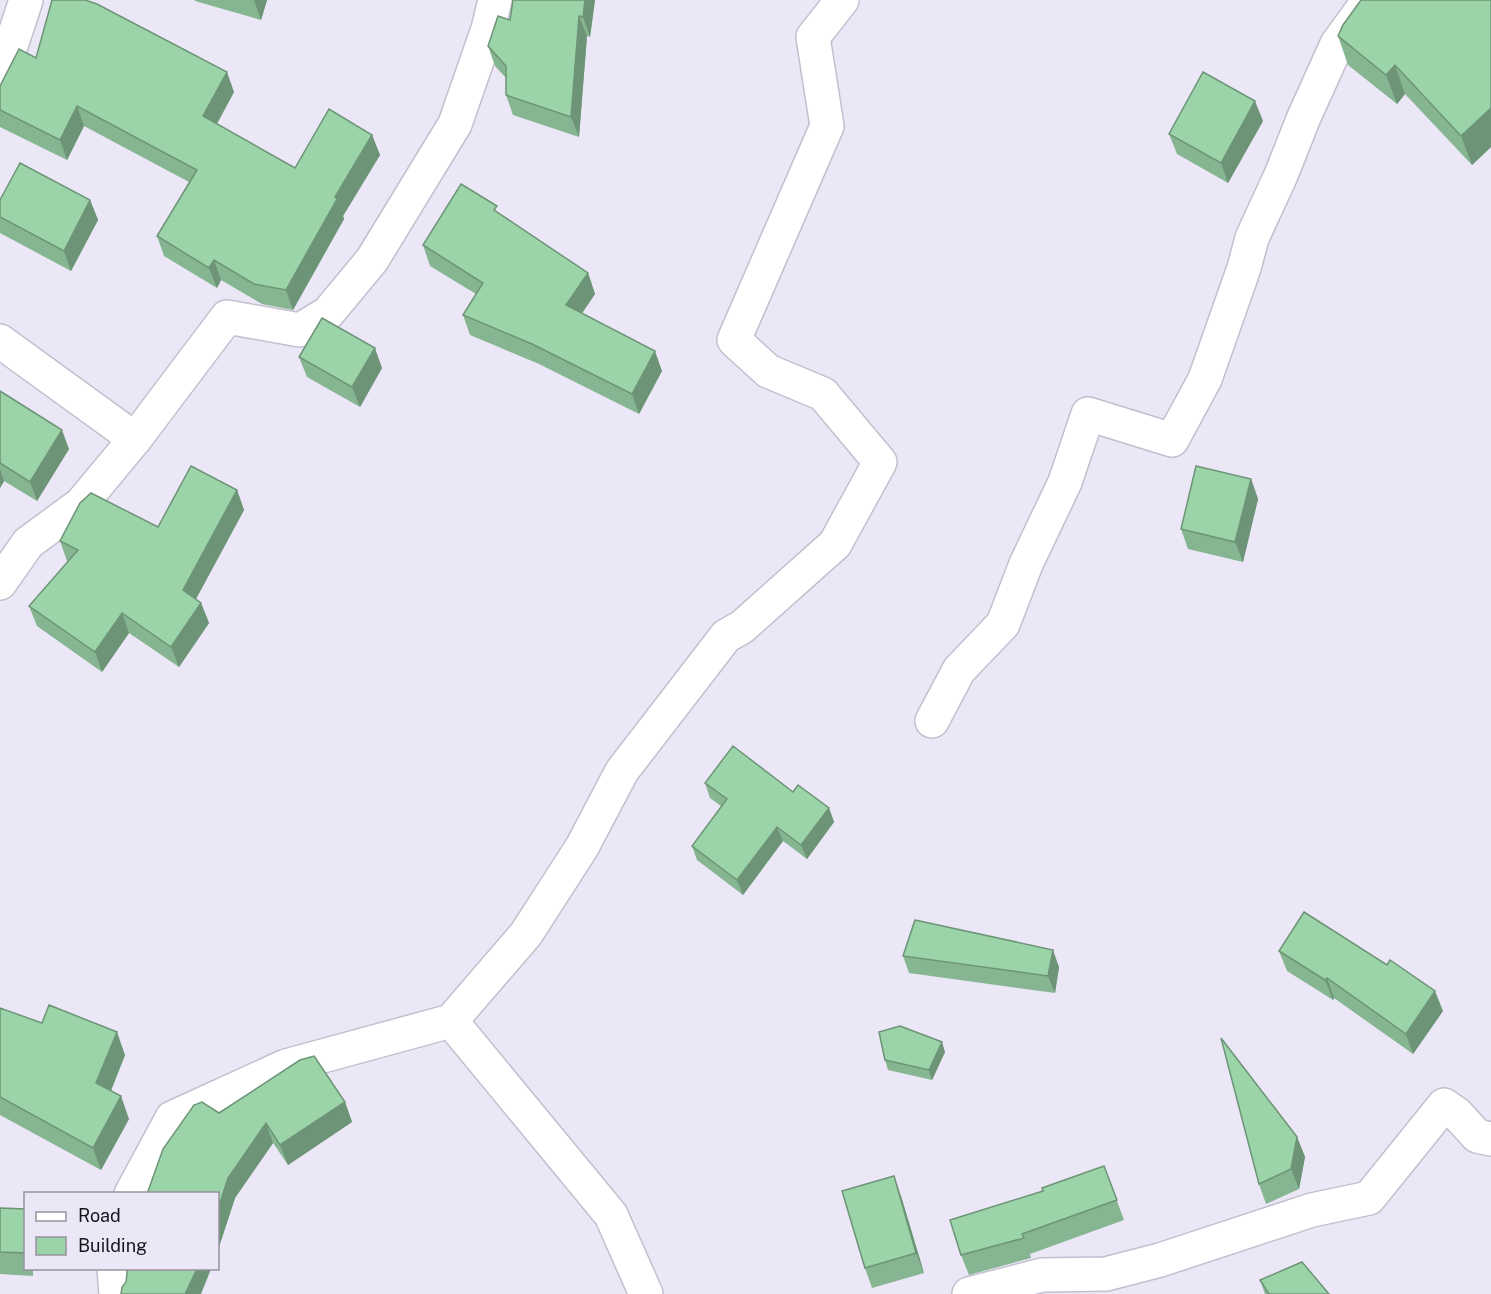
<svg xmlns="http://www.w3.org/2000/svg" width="1491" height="1294" viewBox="0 0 1491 1294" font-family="'Public Sans',sans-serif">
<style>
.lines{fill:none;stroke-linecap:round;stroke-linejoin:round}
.minor-casing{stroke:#c3bfcf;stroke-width:36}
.minor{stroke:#fff;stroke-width:33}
.wall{fill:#86b691}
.shaded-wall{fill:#6d9476}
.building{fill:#9cd4a9;stroke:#6d9476;stroke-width:1.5}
</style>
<rect width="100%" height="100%" fill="#ebe7f7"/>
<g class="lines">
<g class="minor-casing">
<g id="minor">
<path d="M0 79 26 0"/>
<path d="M0 341 135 439 227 317 300 330 328 313 372 260 455 124 488 29 495 0"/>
<path d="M0 583 28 543 81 504 135 439"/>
<path d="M932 721 959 670 1003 624 1026 564 1065 482 1088 414 1172 440 1205 379 1244 268 1252 238 1281 175 1304 117 1337 44 1369 0"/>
<path d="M451 1021 611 1215 646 1294"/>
<path d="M131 1194 172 1118 286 1066 451 1021 526 934 582 847 622 771 726 636 742 627 835 544 880 462 823 394 768 371 734 340 827 126 813 37 842 0"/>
<path d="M114 1268 116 1294"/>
<path d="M969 1294 1042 1275 1106 1274 1160 1260 1312 1210 1369 1198 1444 1105 1457 1114 1477 1136 1491 1139"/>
</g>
</g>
<use href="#minor" class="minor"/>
</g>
<g class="wall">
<path d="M195 0H267L261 20 195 1Z"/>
<path d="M513 0H595L590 37 587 36 579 137 513 115 506 95V78L495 66 488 46 510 20Z"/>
<path d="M1491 0V147L1472 165 1405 94 1397 104 1348 65 1338 36Z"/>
<path d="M36 58 234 92 217 124 295 168 372 135 380 155 343 216 344 219 293 310 262 304 221 280 217 288 164 256 157 236 189 182 84 126 67 160 0 127V86Z"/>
<path d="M1263 121 1228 183 1177 154 1169 134Z"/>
<path d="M0 200H90L98 220 71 271 0 233Z"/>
<path d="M499 214 588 273 595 294 582 313 662 371 639 414 539 364 470 335 463 315 476 294 430 266 423 245Z"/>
<path d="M299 357 382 368 360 407 307 377Z"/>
<path d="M0 391 69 449 37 501 4 481 0 488Z"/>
<path d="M1251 479 1258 499 1243 562 1188 549 1181 529Z"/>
<path d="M237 490 244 510 196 599 201 603 209 623 179 667 129 633 102 672 37 626 29 606 68 562 67 561 60 541 158 527Z"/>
<path d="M705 783 793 792 829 808 834 822 807 859 783 841 743 895 697 860 692 846 721 806 710 798Z"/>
<path d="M1279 951 1443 1011 1413 1054 1334 998 1333 1000 1287 971Z"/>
<path d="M903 956 1059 967 1055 993 909 973Z"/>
<path d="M0 1008 125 1055 111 1091 129 1119 101 1170 0 1115Z"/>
<path d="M945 1052 932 1080 888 1070 885 1060Z"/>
<path d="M345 1102 352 1122 288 1165 273 1143 235 1198 218 1250 219 1113Z"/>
<path d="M1297 1137 1305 1157 1299 1189 1266 1204 1259 1184Z"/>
<path d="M1104 1166 1124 1220 1030 1254 1031 1258 969 1275 961 1255 1043 1191Z"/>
<path d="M901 1196 924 1273 872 1288 865 1268Z"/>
<path d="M0 1208 26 1209V1269H33V1276L0 1274Z"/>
<path d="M1260 1280 1329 1294H1265Z"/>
</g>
<g class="shaded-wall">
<path d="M254 0H267L261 20Z"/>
<path d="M585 0H595L590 37 583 17Z"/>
<path d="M579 16 587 36 579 137 571 117Z"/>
<path d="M1395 65 1405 94 1397 104 1386 75Z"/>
<path d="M227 72 234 92 210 136 203 116Z"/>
<path d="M1255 101 1263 121 1228 183 1221 163Z"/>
<path d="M77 106 84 126 67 160 60 140Z"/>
<path d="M1491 108V147L1472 165 1461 136Z"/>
<path d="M372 135 380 155 343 216 344 219 293 310 286 290 335 197Z"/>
<path d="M90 200 98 220 71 271 64 251Z"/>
<path d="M214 260 221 280 217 288 209 268Z"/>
<path d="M588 273 595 294 574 325 566 305Z"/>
<path d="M375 348 382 368 360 407 352 387Z"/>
<path d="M655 351 662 371 639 414 632 394Z"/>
<path d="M62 430 69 449 37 501 30 482Z"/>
<path d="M0 469 4 481 0 488Z"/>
<path d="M1251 479 1258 499 1243 562 1235 542Z"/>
<path d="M237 490 244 510 190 610 183 590Z"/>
<path d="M201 603 209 623 179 667 171 647Z"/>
<path d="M122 613 129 633 102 672 95 652Z"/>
<path d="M829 808 834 822 807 859 801 845Z"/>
<path d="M777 827 783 841 743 895 737 880Z"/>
<path d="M1053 950 1059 967 1055 993 1048 976Z"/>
<path d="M1327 978 1334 998 1333 1000 1325 980Z"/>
<path d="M1435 991 1443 1011 1413 1054 1406 1034Z"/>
<path d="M117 1032 125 1055 105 1105 96 1083Z"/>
<path d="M942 1042 945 1052 932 1080 929 1070Z"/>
<path d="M121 1096 129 1119 101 1170 93 1148Z"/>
<path d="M345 1102 352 1122 288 1165 280 1145Z"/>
<path d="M266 1123 273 1143 235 1198 218 1250V1209L228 1178Z"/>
<path d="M1297 1137 1305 1157 1299 1189 1291 1169Z"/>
<path d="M894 1176 901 1196 924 1273 916 1253Z"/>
<path d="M197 1269H211L201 1294H185Z"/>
</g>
<g class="building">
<path d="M52 0H85L97 4 227 72 203 116 295 168 329 109 372 135 335 197 337 199 286 290 254 284 214 260 209 268 157 236 197 170 77 106 60 140 0 110V86L19 49 36 58Z"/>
<path d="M513 0H585L583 17 579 16 571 117 506 95V66L488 46 498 16 510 20Z"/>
<path d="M1361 0H1491V108L1461 136 1395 65 1386 75 1338 36 1343 25Z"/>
<path d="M1203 72 1255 101 1221 163 1169 134Z"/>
<path d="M20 163 90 200 64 251 0 217V200Z"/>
<path d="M461 184 497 206 494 210 588 273 566 305 655 351 632 394 532 344 463 315 483 283 423 245Z"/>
<path d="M322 318 375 348 352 387 299 357Z"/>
<path d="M0 391 62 430 30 482 0 463Z"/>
<path d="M191 466 237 490 183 590 201 603 171 647 122 613 95 652 29 606 78 550 60 541 80 503 91 493 158 527Z"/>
<path d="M1196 466 1251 479 1235 542 1181 529Z"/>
<path d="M733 746 793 792 798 785 829 808 801 845 777 827 737 880 692 846 727 799 705 783Z"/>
<path d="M1304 912 1387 965 1390 960 1435 991 1406 1034 1327 978 1325 980 1279 951Z"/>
<path d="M915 920 1053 950 1048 976 903 956Z"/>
<path d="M49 1005 117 1032 96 1083 121 1096 93 1148 0 1097V1008L42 1023Z"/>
<path d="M900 1026 942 1042 929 1070 885 1060 879 1032Z"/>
<path d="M1221 1038 1297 1137 1291 1169 1259 1184Z"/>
<path d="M314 1056 345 1102 280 1145 266 1123 228 1178 218 1209V1194H147L163 1149 194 1105 202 1102 219 1113 300 1060Z"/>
<path d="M1104 1166 1117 1200 1022 1234 1024 1238 961 1255 950 1220 1043 1191 1042 1188Z"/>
<path d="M894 1176 916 1253 865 1268 842 1191Z"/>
<path d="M0 1208 26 1209 25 1253 0 1252Z"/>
<path d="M1302 1262 1329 1294H1269L1260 1280Z"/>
<path d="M127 1269H197L185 1294H121L122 1287 126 1282 127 1273Z"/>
</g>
<rect x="24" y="1192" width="195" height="78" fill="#ebe7f7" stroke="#96939f" stroke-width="1.5"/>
<rect x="36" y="1212" width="30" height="9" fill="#ffffff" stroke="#96939f" stroke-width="1.5"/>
<text x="78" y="1222" font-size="18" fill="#16141a">Road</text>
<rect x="36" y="1237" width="30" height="18" fill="#9cd4a9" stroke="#96939f" stroke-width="1.5"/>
<text x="78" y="1252" font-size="18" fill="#16141a">Building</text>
</svg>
